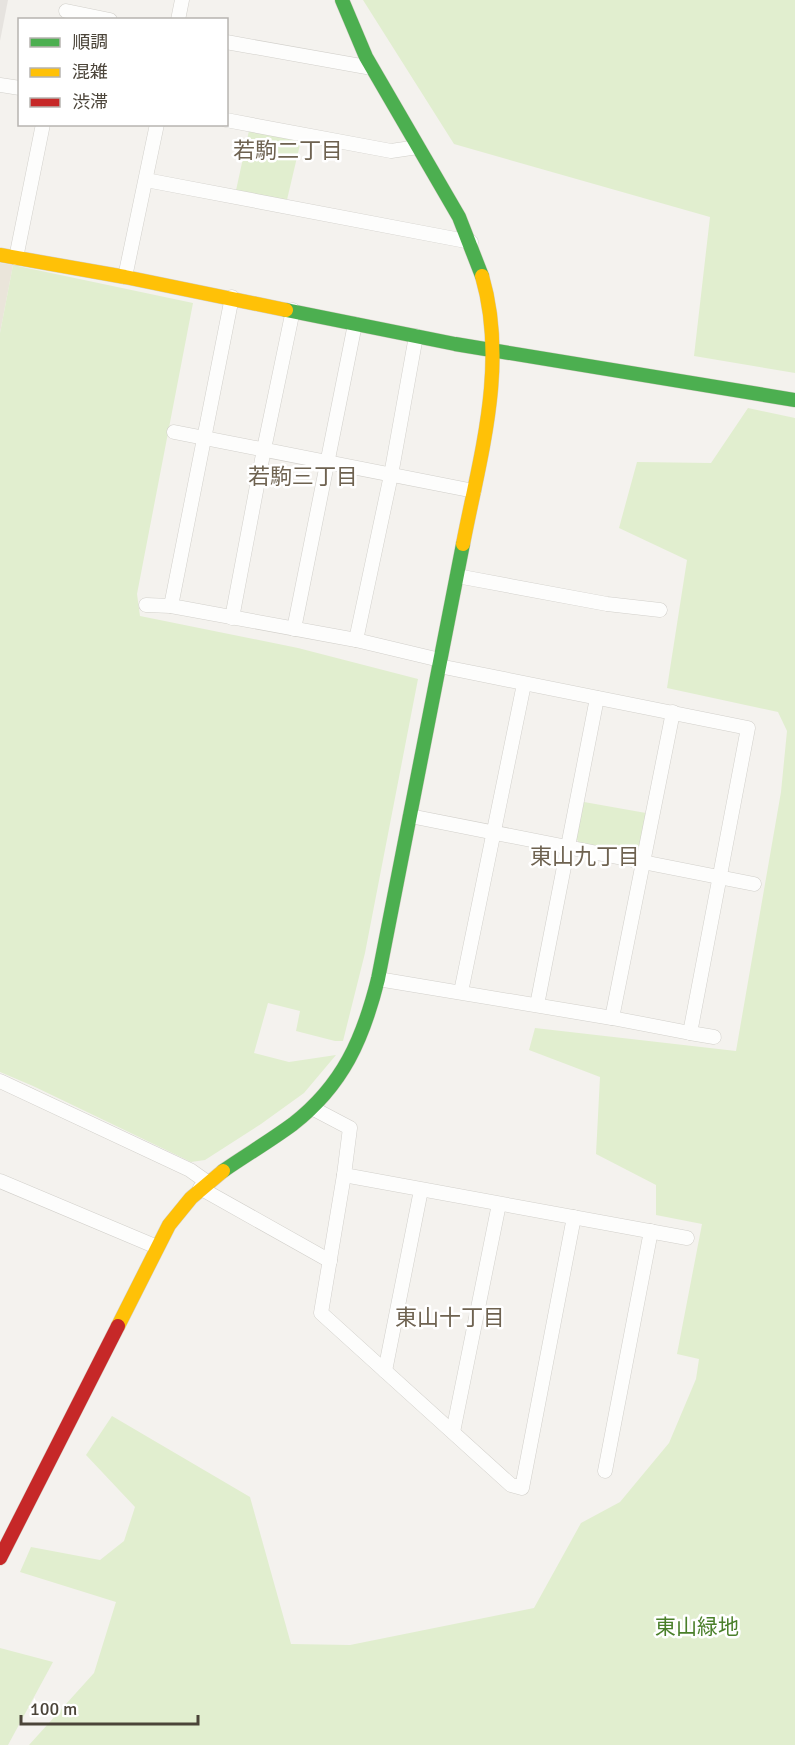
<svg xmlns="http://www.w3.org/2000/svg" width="795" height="1745" viewBox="0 0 795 1745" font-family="Signika,'Noto Sans JP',sans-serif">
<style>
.education{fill:#eae5da}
.green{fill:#e1eecf}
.parking{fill:#e6e3df}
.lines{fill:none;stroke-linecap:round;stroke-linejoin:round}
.street-casing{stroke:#d2d0cb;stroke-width:15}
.fast-casing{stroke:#d3cfc5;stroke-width:15}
.slow-casing{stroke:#d3cfc5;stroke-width:15}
.jam-casing{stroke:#d3cfc5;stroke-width:15}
.street{stroke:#fdfdfc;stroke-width:14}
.fast{stroke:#4caf50;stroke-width:14}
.slow{stroke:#ffc107;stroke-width:14}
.jam{stroke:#c62828;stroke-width:14}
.labels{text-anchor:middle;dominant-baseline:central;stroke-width:5;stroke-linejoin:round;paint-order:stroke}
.park-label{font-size:21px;fill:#4a7f2a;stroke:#fff}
.neighbourhood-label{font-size:22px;fill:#6e6250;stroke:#fff}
</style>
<rect width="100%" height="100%" fill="#f4f2ee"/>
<path class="education" d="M0 263 13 265 0 333Z"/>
<g class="green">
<path d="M363 0H795V373L694 356 710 217 454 144Z"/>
<path d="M250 126 302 136 286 204 235 195Z"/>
<path d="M13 265 193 303 137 594 140 616 298 648 418 679 365 953 343 1041H335L296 1031 300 1011 268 1003 254 1053 289 1062 336 1055 304 1093 261 1124 205 1160 191 1162 33 1086 0 1072V333Z"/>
<path d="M748 408 795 418V1745H29L94 1673 116 1602 20 1572 31 1547 100 1560 124 1541 135 1507 86 1455 112 1416 250 1497 291 1644 350 1645 534 1608 581 1523 620 1502 669 1443 696 1379 699 1359 677 1354 702 1224 656 1215V1185L596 1154 600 1077 529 1050 535 1028 736 1051 781 792 787 731 778 712 667 688 687 560 619 528 637 462 711 463Z"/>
<path d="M584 802 646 813 639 851 633 855 579 843 576 838Z"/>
<path d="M0 1648 53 1662 8 1745H0Z"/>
</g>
<path class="parking" d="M0 0H8L0 41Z"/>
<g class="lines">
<g class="street-casing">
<g id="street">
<path d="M66 11 110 20"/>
<path d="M178 20 182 0"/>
<path d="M226 42 372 68"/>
<path d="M0 85 20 88"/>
<path d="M226 120 391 151 418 147"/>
<path d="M146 180 471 242"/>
<path d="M16 258 43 124"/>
<path d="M125 277 157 124"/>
<path d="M232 297 171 606 356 640 440 660"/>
<path d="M174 432 474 491"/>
<path d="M457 576 607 604 660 610"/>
<path d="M146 605 171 606"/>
<path d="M232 618 264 449 293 310"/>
<path d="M294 629 355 324"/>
<path d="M356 640 391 475 416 336"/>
<path d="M410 816 754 884"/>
<path d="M378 979 612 1018 690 1033 748 728 439 666"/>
<path d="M461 992 524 684"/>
<path d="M537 1005 597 698"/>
<path d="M612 1018 673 712"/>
<path d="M690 1033 714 1037"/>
<path d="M0 1081 190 1170 207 1182"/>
<path d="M312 1108 350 1128 344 1175 687 1238"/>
<path d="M344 1175 321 1313 511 1485 522 1488 574 1217"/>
<path d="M0 1181 157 1247"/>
<path d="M200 1188 330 1261"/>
<path d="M385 1371 421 1190"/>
<path d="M453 1432 499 1204"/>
<path d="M605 1471 651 1231"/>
</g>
</g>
<g class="fast-casing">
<g id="fast">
<path d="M342 0 366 57 459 217 482 276"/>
<path d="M286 310 455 344 795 400"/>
<path d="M223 1171C246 1155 270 1141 293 1124 343 1085 363 1039 378 979L463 544"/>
</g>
</g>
<g class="slow-casing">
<g id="slow">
<path d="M0 255 125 277 286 310"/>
<path d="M463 544C480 456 508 365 482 276"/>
<path d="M118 1326 169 1225 191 1198 223 1171"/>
</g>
</g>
<g class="jam-casing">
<path id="jam" d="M0 1558 118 1326"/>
</g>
<use href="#street" class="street"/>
<use href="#fast" class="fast"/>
<use href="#slow" class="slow"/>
<use href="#jam" class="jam"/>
</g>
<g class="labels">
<g class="park-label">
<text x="697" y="1627">東山緑地</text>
</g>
<g class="neighbourhood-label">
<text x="288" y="150">若駒二丁目</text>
<text x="303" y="476">若駒三丁目</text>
<text x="585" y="856">東山九丁目</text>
<text x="450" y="1317">東山十丁目</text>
</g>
</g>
<rect x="18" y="18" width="210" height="108" fill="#ffffff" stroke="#b7b4b0" stroke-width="1.5"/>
<rect x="30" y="38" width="30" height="9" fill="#4caf50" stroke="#b7b4b0" stroke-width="1.5"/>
<text x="72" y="48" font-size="18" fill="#4b4439">順調</text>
<rect x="30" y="68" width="30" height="9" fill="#ffc107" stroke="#b7b4b0" stroke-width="1.5"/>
<text x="72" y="78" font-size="18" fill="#4b4439">混雑</text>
<rect x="30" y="98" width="30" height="9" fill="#c62828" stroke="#b7b4b0" stroke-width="1.5"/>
<text x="72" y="108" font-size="18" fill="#4b4439">渋滞</text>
<path d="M21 1715v9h177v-9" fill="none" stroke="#4b4439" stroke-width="3"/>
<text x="30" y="1715" font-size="18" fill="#4b4439" stroke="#ffffff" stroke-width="4.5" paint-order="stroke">100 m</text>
</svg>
